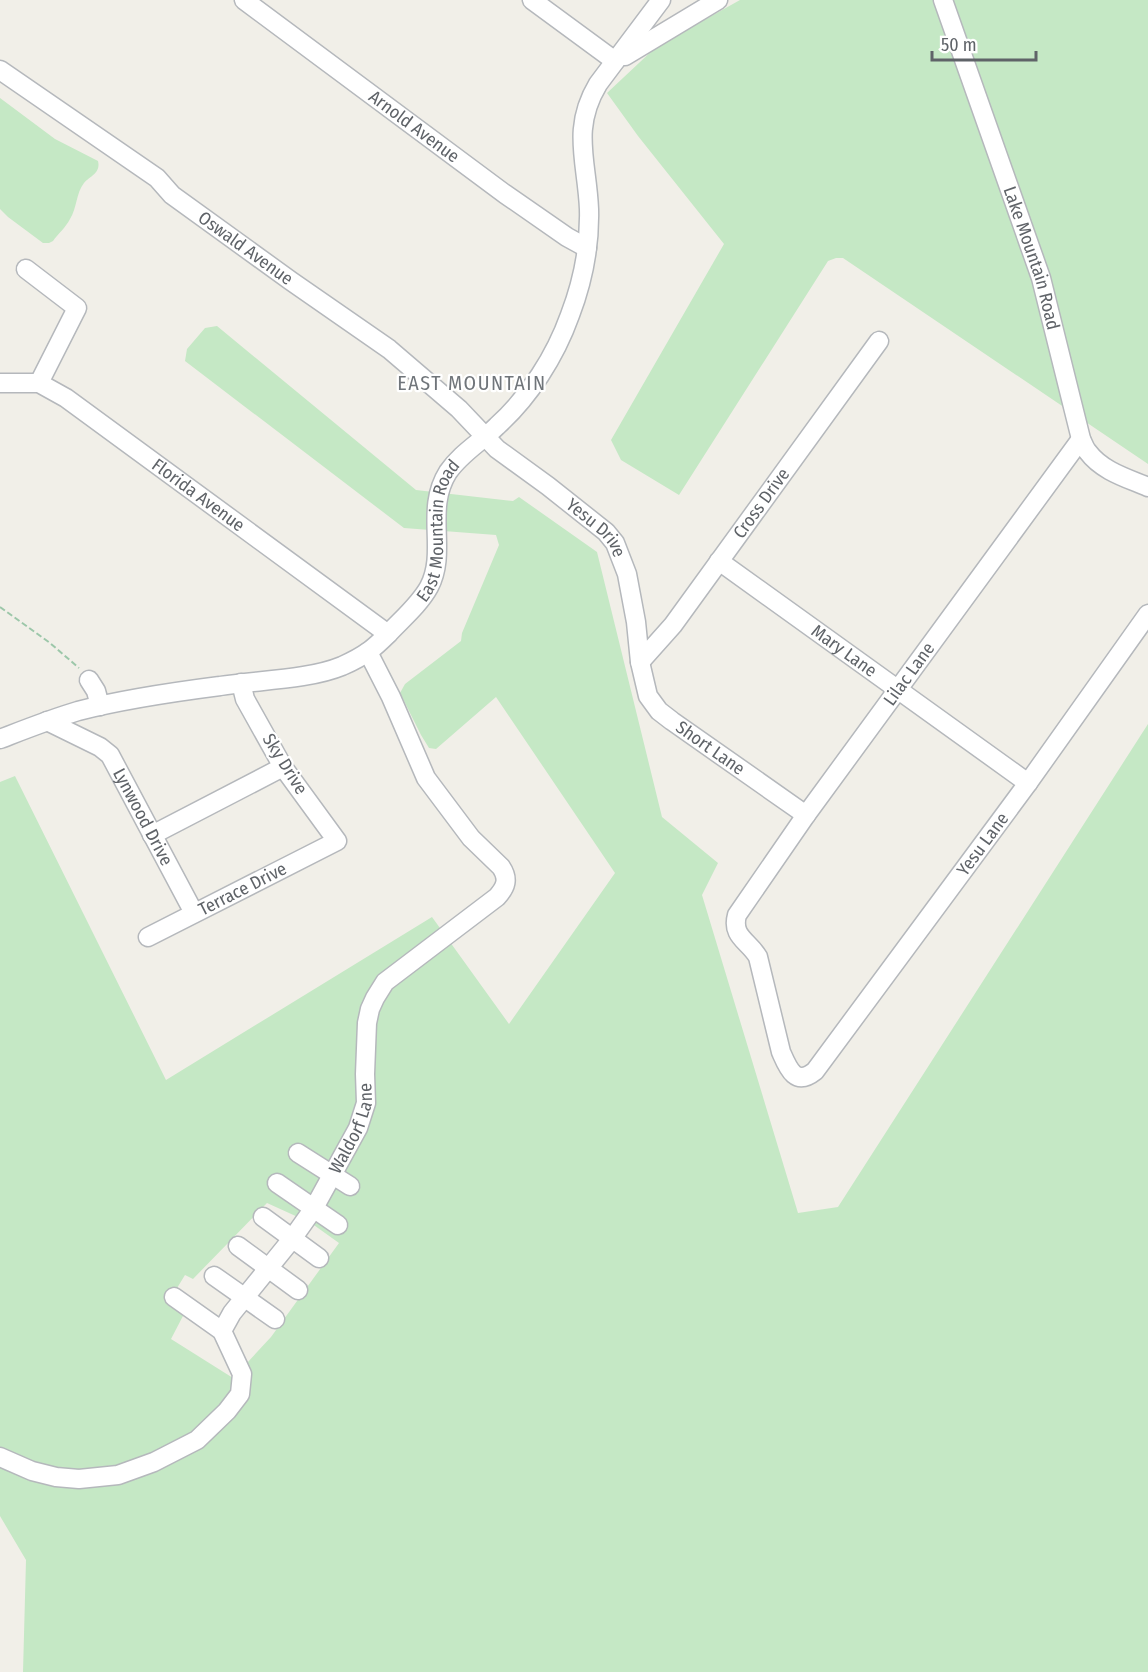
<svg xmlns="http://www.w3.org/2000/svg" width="1148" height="1672" viewBox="0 0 1148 1672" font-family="'Fira Sans Condensed',sans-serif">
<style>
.green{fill:#c5e8c5;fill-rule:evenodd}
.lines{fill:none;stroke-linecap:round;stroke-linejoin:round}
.minor-casing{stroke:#b5b8bc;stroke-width:21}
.path{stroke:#9cc7a9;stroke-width:2;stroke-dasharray:6 3;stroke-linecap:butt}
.minor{stroke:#fff;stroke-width:18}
.labels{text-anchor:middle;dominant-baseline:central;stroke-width:4.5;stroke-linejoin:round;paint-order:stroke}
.street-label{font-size:18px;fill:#5f6368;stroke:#fff}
.neighbourhood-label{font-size:20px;letter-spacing:1.5px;fill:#70757a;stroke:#fff}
</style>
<rect width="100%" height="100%" fill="#f1efe8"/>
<g class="green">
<path d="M740 0H1148V464L843 258H836L828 261 679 495 621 460 611 440 724 244 638 136 607 93 656 47Z"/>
<path d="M0 98 55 139 98 161C101 173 90 176 84 183 76 193 77 208 70 219 66 227 58 234 53 241L49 243H43L8 217 0 209Z"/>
<path d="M217 326 416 490 513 501 519 497 597 552 662 817 718 863 702 895 798 1213 838 1207 1148 724V1672H23L26 1560 0 1516V782L15 776 166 1080 432 917 509 1024 615 873 496 697 436 749 429 748 421 735 400 693 405 684 461 641 462 633 499 545 496 535 404 528 185 361 187 349 205 328ZM267 1203 311 1223 339 1243 271 1337 233 1378 171 1339 184 1314 174 1293 185 1275 193 1279Z"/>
</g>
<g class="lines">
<g class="minor-casing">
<g id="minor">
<path id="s1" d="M244 0 505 194 567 237 587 248"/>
<path d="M532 0 615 61"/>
<path id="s2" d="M943 0 1041 278 1081 439C1083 443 1085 449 1088 452 1102 471 1127 478 1148 487"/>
<path d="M625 56 718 0"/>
<path id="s3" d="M0 70 157 178 172 195 291 281 389 349 459 409 497 449 548 486 606 532 615 543 627 574 636 622 640 662 648 696 659 711 672 721 806 815"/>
<path d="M26 269 77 308 39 383"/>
<path id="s4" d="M0 383H39L66 398 388 634"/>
<path id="s5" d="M1081 439 806 815 737 915C731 937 749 941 758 957L781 1052C788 1068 795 1087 815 1071L1028 783 1148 614"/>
<path id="s6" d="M719 561 1028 783"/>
<path id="s7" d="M640 662 673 625 879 341"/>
<path d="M89 680 96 691 100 706"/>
<path id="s8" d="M47 721 100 747 110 755 194 913"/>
<path id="s9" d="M0 739C26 729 51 719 78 711 124 699 173 692 220 686 257 680 308 680 342 666 351 662 361 657 369 651 376 646 382 640 388 634 402 619 419 605 429 587 448 551 424 510 448 472 461 453 481 442 497 426 529 397 555 357 570 315 583 281 590 246 589 209 587 161 571 129 598 84L661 0"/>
<path d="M152 835 283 767"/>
<path id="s10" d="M148 937 337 841 283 767 245 699 241 683"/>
<path d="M298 1153 350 1186"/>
<path d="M277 1183 338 1225"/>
<path d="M263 1217 319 1258"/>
<path d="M238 1246 298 1290"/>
<path d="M214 1276 275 1319"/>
<path id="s11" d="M222 1331 232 1313 292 1239 314 1208 358 1128 366 1103 365 1074 367 1023 370 1009 375 998 385 982 497 897C506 887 509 879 501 867L471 838 426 778 391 697 368 652"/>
<path d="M0 1457 32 1471 56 1477 79 1479 118 1475 154 1462 197 1440 227 1411 240 1394 242 1374 222 1331 174 1297"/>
</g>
</g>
<path class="path" d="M0 607 50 643 79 668"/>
<use href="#minor" class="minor"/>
</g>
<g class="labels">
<g class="street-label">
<text stroke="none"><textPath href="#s1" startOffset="212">Arnold Avenue</textPath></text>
<text stroke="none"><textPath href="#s3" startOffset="304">Oswald Avenue</textPath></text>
<text stroke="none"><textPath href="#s2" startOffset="273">Lake Mountain Road</textPath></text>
<text stroke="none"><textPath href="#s4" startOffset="234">Florida Avenue</textPath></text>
<text stroke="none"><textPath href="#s7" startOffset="200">Cross Drive</textPath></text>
<text stroke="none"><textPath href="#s9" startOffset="528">East Mountain Road</textPath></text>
<text stroke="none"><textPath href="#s3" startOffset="754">Yesu Drive</textPath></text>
<text stroke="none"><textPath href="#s6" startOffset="154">Mary Lane</textPath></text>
<text transform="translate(909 674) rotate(-54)">Lilac Lane</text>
<text stroke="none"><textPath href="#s3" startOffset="1017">Short Lane</textPath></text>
<text transform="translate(285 764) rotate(58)">Sky Drive</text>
<text stroke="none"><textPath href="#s8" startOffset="142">Lynwood Drive</textPath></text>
<text stroke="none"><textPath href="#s5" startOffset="1066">Yesu Lane</textPath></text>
<text stroke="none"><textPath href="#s10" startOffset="106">Terrace Drive</textPath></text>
<text stroke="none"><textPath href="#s11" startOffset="243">Waldorf Lane</textPath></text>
</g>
<g class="neighbourhood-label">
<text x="472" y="383">EAST MOUNTAIN</text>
</g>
</g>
<path d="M932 51v9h104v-9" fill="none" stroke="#5f6368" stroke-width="3"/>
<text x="941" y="51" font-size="18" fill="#5f6368" stroke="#ffffff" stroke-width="4.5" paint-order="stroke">50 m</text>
</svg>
